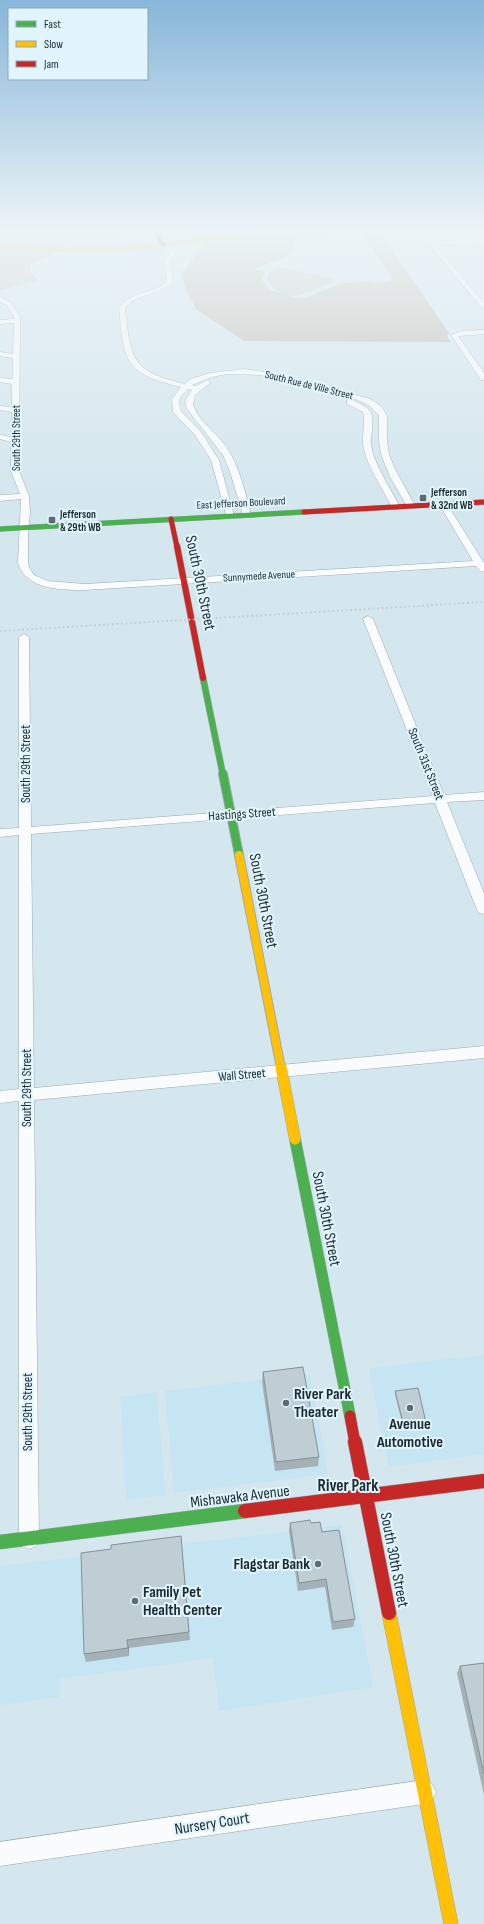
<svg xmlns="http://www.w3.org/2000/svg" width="484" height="1924" viewBox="0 0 484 1924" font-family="'Sofia Sans Condensed',sans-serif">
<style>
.built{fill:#c6e5f3}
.green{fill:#cec8c1}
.forest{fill:#c5bdb4;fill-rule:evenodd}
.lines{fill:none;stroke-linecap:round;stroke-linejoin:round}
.street-casing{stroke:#9caab0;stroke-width:1}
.fast-far4-casing{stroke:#9caab0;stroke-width:5.5}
.fast-far3-casing{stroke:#9caab0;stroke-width:7}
.fast-far2-casing{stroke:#9caab0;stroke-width:10}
.fast-far1-casing{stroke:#9caab0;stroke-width:12}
.fast-casing{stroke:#9caab0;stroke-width:15}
.slow-far3-casing{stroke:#9caab0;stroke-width:4.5}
.slow-far2-casing{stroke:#9caab0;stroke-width:10}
.slow-far1-casing{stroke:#9caab0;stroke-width:12}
.slow-casing{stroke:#9caab0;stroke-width:15}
.jam-far4-casing{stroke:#9caab0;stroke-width:4.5}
.jam-far3-casing{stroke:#9caab0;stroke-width:5.5}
.jam-far2-casing{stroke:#9caab0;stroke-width:7}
.jam-far1-casing{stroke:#9caab0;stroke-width:12}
.jam-casing{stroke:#9caab0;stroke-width:15}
.street{fill:#f9fbfc;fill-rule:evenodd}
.fast-far4{stroke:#4caf50;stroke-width:5}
.fast-far3{stroke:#4caf50;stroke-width:6}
.fast-far2{stroke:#4caf50;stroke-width:8}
.fast-far1{stroke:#4caf50;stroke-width:11}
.fast{stroke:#4caf50;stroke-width:14}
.slow-far3{stroke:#ffc107;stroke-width:4}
.slow-far2{stroke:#ffc107;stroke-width:8}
.slow-far1{stroke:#ffc107;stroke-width:11}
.slow{stroke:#ffc107;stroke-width:14}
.jam-far4{stroke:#c62828;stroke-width:4}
.jam-far3{stroke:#c62828;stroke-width:5}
.jam-far2{stroke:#c62828;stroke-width:6}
.jam-far1{stroke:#c62828;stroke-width:11}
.jam{stroke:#c62828;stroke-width:14}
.rail{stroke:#c6cbcd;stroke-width:2;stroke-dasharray:1.5 3;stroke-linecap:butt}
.wall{fill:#a4b1b6}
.shaded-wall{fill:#869094}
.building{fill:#bfced4;stroke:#869094}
.poi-dot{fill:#5d6c72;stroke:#e1f5fe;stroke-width:1.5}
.labels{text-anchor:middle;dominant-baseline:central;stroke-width:4;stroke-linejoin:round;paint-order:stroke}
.far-street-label{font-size:11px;fill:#1d2a30;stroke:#e1f5fe}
.far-poi-label{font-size:11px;font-weight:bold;fill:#1d2a30;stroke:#e1f5fe;text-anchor:start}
.street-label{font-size:13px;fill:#1d2a30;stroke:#e1f5fe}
.near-street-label{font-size:16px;fill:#1d2a30;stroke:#e1f5fe}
.near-poi-label{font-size:16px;font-weight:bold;fill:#1d2a30;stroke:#e1f5fe;text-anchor:start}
.near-neighbourhood-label{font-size:17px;font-weight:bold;fill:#1d2a30;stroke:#e1f5fe}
</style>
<rect width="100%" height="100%" fill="#d4e6ee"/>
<g class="built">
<path d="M149 235 152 243 101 247H63L69 239 119 238V236Z"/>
<path d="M161 248 165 253 160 260 128 262 130 270 67 273V253L124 251Z"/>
<path d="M484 1355V1454L389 1467 369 1368Z"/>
<path d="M310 1374 328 1474 174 1493 165 1391Z"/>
<path d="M157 1392 165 1495 127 1500 120 1397Z"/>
<path d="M342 1525 373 1687 219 1711 213 1658 59 1679V1697L0 1705V1566Z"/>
</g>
<g class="green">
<path d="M0 231H118L120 238 69 239 62 247 0 245Z"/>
<path d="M0 250 53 253C46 260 37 259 30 266L31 273 39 280 0 290Z"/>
<path d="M277 268H285L333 279 335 281C323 286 309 293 296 296 284 298 270 289 267 278L269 273Z"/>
</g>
<path class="forest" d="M379 231 449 333 447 336 451 342 244 341 196 309 185 287 181 273 209 241 291 233ZM362 234 393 280 376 283 368 282 343 283 304 298H295L270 290 262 280 265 272 254 269C267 263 289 259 296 248L292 247 296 239H300L301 236Z"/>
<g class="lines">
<g class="street-casing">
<g id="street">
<path d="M418 231H424L433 241 484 239V243L435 245 484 303V309L482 308Z"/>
<path d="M163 244H167L176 252 170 263 173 281C161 296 138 292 125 308 131 360 131 371 185 384L191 379 210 373 244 369 278 374 370 399 381 406 387 416V441L389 454 395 469 415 506 414 508H408L390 477 381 454 379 441V416L370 406 358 400 261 375 227 374 212 377 192 385 196 386 207 380 211 382 195 395 193 405C199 422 217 433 227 448 240 468 245 492 251 515L250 517H244L243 515 230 472 223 455 187 409 185 401 192 390 188 389 181 396 179 403 181 411 201 432 219 460 234 516 230 519 227 518 211 460 195 435 173 412 172 399 181 387C125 374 124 362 119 308 132 290 154 295 167 281L164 263 170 252 163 246Z"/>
<path d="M0 297 11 303 20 317 19 471 29 496 30 512 28 534V563L30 569 34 575 48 581 85 584 473 561 439 504 443 501 447 504 484 563V572L480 571 476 566 85 590C62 590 26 590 18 563L21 499 0 501V495L20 494 11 471V442L0 439V435L11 437 12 412 0 410V406L12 407V384L0 382V378L13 379V358L0 356V352L13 354 14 323 0 324V320L14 319V317L7 305 0 302Z"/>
<path d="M484 330V334L458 336 484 373V380H481L451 335 462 331Z"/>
<path d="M347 400C353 399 366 406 369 410 376 419 370 435 371 445 374 464 391 489 400 507L399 509H393L392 507C383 489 365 463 363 444 362 433 366 422 363 412L347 404Z"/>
<path d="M368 616 373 619 444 795 484 792V800L447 802 484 893V914L479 913 477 910 435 803 31 834 34 1088 484 1046V1058L34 1100 39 1539 36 1546 29 1549 22 1546 19 1539V1101L0 1103V1091L19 1089V835L0 837V829L19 828V637L24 634 29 637 31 827 433 796 363 619Z"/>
<path d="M424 1780 432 1784 436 1792 432 1800 424 1804 0 1866V1842Z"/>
</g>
</g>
<g class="fast-far4-casing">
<path id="fast-far4" d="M0 529 304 512"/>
</g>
<g class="fast-far3-casing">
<path id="fast-far3" d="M203 678 223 775"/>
</g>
<g class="fast-far2-casing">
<path id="fast-far2" d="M223 774 239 855"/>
</g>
<g class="fast-far1-casing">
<path id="fast-far1" d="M295 1139 350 1416"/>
</g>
<g class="fast-casing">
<path id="fast" d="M0 1542 245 1511"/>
</g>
<g class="slow-far3-casing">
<path id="slow-far3" d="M0 247 67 250 121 249 254 234 313 231"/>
</g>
<g class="slow-far2-casing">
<path id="slow-far2" d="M239 855 281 1068"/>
</g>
<g class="slow-far1-casing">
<path id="slow-far1" d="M281 1067 295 1139"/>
</g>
<g class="slow-casing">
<path id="slow" d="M389 1613 451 1924"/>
</g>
<g class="jam-far4-casing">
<path id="jam-far4" d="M156 231 160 241 165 245"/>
</g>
<g class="jam-far3-casing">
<g id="jam-far3">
<path d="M304 512 484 502"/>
<path d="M171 519 177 547"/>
</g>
</g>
<g class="jam-far2-casing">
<path id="jam-far2" d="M177 546 203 678"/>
</g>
<g class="jam-far1-casing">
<path id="jam-far1" d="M350 1416 355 1443"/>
</g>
<g class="jam-casing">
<g id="jam">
<path d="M355 1442 389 1613"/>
<path d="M245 1511 484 1481"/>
</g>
</g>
<use href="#street" class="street"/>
<use href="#fast-far4" class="fast-far4"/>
<use href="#fast-far3" class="fast-far3"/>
<use href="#fast-far2" class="fast-far2"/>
<use href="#fast-far1" class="fast-far1"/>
<use href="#fast" class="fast"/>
<use href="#slow-far3" class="slow-far3"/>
<use href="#slow-far2" class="slow-far2"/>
<use href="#slow-far1" class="slow-far1"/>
<use href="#slow" class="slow"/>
<use href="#jam-far4" class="jam-far4"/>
<use href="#jam-far3" class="jam-far3"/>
<use href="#jam-far2" class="jam-far2"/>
<use href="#jam-far1" class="jam-far1"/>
<use href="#jam" class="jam"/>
<path class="rail" d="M0 631 484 602"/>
</g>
<g class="wall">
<path d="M263 1372 319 1457 318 1466 275 1471 262 1382Z"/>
<path d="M395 1391 427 1427V1429L414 1431 402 1422 395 1394Z"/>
<path d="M290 1523H311L322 1532 355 1619 353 1627 332 1630 325 1587 298 1591 289 1531Z"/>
<path d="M181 1536 190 1640 129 1648V1656L86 1662 84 1654 111 1549Z"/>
<path d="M484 1663V1795L457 1673 460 1666Z"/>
</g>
<path class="shaded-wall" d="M127 1640 129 1648V1656Z"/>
<g class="building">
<path d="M303 1367 319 1457 276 1462 263 1372Z"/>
<path d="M418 1388 427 1427 415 1428 402 1419 395 1391Z"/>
<path d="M310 1520 311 1523 320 1522 322 1532 339 1530 355 1619 333 1622 326 1579 299 1583 290 1523Z"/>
<path d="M181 1536 189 1632 127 1640 128 1648 84 1654 81 1553 111 1549V1545Z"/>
<path d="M484 1663V1774L460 1666Z"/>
</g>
<linearGradient id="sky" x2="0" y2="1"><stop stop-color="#88b6da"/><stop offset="0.46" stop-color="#ecf4f7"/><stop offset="1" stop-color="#ecf4f7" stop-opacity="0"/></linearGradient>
<rect width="484" height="500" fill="url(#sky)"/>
<g class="poi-dot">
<rect x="419" y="494" width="8" height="8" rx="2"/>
<rect x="48" y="516" width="8" height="8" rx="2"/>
<circle cx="286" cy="1403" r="4"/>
<circle cx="410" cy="1408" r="4"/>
<circle cx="318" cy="1564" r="4"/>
<circle cx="135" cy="1601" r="4"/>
</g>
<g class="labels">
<g class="far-street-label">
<text transform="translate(309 385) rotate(14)">South Rue de Ville Street</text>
<text transform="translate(16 438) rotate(-90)">South 29th Street</text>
<text transform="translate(241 503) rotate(-3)">East Jefferson Boulevard</text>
<text transform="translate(259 576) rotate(-3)">Sunnymede Avenue</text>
</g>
<g class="far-poi-label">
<text x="431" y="492">Jefferson<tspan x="431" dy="13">&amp; 32nd WB</tspan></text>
<text x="60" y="514">Jefferson<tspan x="60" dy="13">&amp; 29th WB</tspan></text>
</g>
<g class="street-label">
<text transform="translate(26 764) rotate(-90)">South 29th Street</text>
<text transform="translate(426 764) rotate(68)">South 31st Street</text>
<text transform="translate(242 814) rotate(-4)">Hastings Street</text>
<text transform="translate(242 1075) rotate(-5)">Wall Street</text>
<text transform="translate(27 1088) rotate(-90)">South 29th Street</text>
<text transform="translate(28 1412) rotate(-90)">South 29th Street</text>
</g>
<g class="near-street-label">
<text transform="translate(200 583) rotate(78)">South 30th Street</text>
<text transform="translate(263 901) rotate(79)">South 30th Street</text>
<text transform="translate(326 1219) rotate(79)">South 30th Street</text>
<text transform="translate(240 1497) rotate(-7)">Mishawaka Avenue</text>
<text transform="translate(394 1560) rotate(79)">South 30th Street</text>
<text transform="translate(212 1824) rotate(-9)">Nursery Court</text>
</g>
<g class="near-poi-label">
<text x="294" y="1394">River Park<tspan x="294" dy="18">Theater</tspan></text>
<text x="410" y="1424" text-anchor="middle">Avenue<tspan x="410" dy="18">Automotive</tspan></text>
<text x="310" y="1564" text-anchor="end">Flagstar Bank</text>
<text x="143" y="1592">Family Pet<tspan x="143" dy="18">Health Center</tspan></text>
</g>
<g class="near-neighbourhood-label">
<text x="348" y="1486">River Park</text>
</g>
</g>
<rect x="8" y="8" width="140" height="72" fill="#e1f5fe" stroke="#93a4ac"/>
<rect x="16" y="21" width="20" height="6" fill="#4caf50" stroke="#93a4ac"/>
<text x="44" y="28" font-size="12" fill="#1d2a30">Fast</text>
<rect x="16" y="41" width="20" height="6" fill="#ffc107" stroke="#93a4ac"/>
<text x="44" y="48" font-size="12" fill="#1d2a30">Slow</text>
<rect x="16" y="61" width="20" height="6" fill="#c62828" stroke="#93a4ac"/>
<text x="44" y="68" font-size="12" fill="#1d2a30">Jam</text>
</svg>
